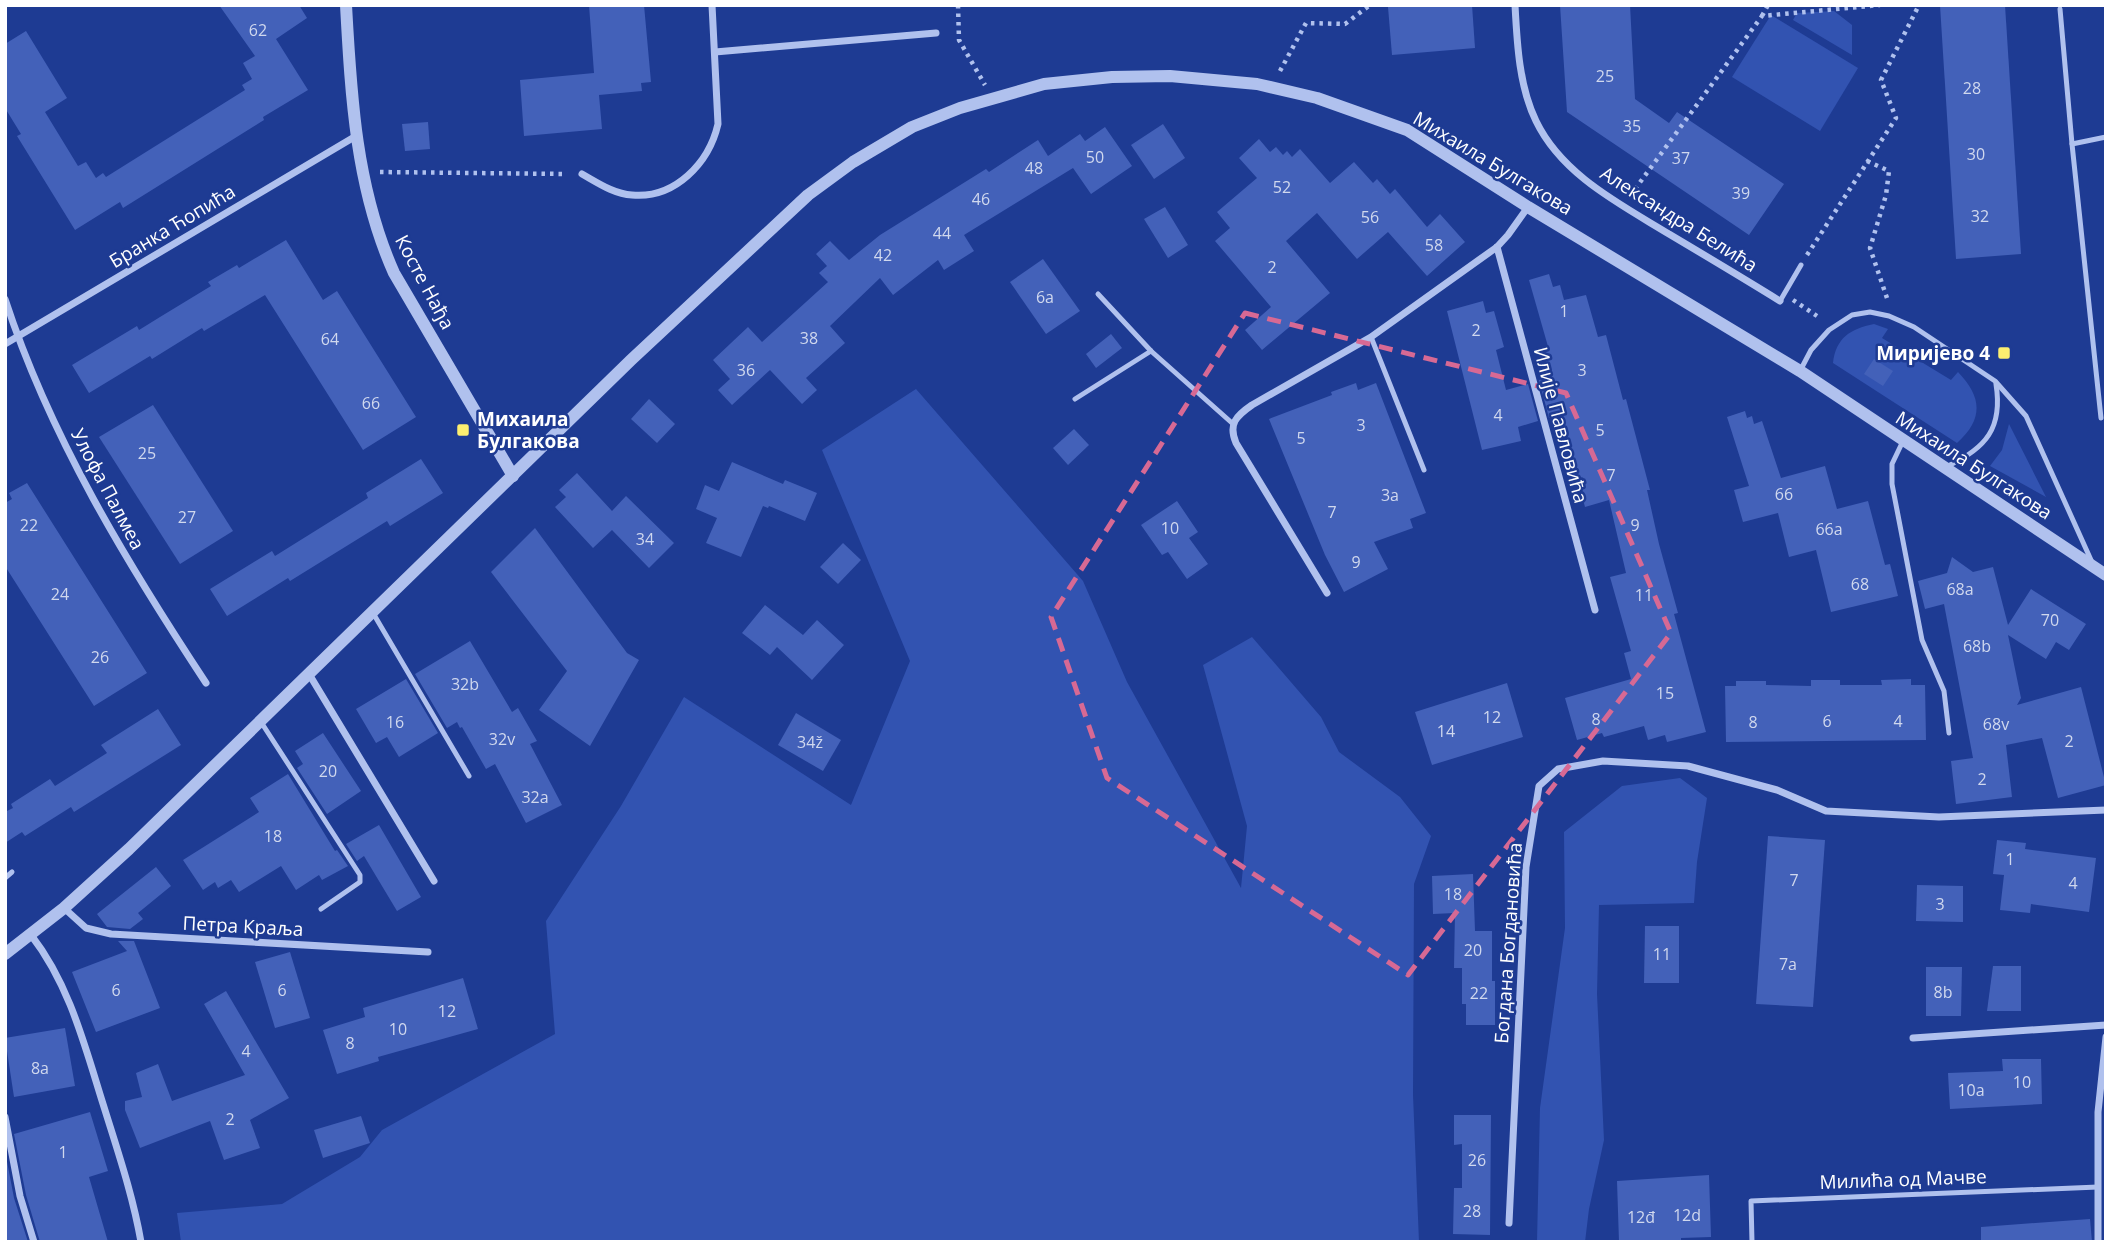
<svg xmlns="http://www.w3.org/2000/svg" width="2111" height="1247" viewBox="0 0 2111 1247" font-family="'Open Sans',sans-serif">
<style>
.green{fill:#3253b1}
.building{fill:#4361b9}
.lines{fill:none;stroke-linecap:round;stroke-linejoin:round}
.path{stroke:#b0c1ee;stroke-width:4.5;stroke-dasharray:3.5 5;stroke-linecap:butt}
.service{stroke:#b0c1ee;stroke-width:5}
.minor{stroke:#b0c1ee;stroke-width:7}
.tertiary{stroke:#b0c1ee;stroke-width:12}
.marked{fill:none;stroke:#d76994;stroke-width:5;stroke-dasharray:14 9;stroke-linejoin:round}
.poi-dot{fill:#fcef70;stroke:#1e3b93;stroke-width:2.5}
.labels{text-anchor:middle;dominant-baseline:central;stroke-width:5;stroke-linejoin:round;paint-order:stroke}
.number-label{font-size:16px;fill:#d0d8ee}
.street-label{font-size:19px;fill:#fff;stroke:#1e3b93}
.poi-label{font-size:19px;font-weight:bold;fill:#fff;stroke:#1e3b93;text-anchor:end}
</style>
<rect width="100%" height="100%" fill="#1e3b93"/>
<g class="green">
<path d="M1834 11 1852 25V55L1793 20 1797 13Z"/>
<path d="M1771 15 1858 68 1820 131 1732 77Z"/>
<path d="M1874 324 1888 329 1882 338 1951 380 1958 372C1982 397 1984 419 1957 443L1833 363C1836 338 1850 329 1874 324Z"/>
<path d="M916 389 1083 581 1127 682 1241 888 1247 826 1203 665 1252 637 1321 717 1339 752 1400 797 1431 836 1414 884 1413 1095 1419 1242H251V1240L181 1242 177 1213 282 1204 360 1157 382 1130 555 1034 546 921 621 806 684 697 851 805 910 661 822 450Z"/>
<path d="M2009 424 2046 497 1990 466 2002 450Z"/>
<path d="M1680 778 1707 798 1697 862 1694 903 1599 905 1597 994 1604 1140 1589 1209 1585 1242H1537L1540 1108 1565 928 1564 832 1622 786Z"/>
</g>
<g class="building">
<path d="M219 5H299L307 18 276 39 308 90 263 117 264 120 123 208 120 202 75 230 17 136 21 134 5 108V44L26 31 67 98 45 112 78 166 86 162 96 178 103 173 106 177 245 90 242 85 252 79 243 63 255 56Z"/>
<path d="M589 5H644L651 82 641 83 642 91 599 95 602 129 524 136 520 80 594 73Z"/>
<path d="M1408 5H1472L1475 48 1392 55 1388 7Z"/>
<path d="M1560 5H1630L1635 99 1669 123 1677 112 1784 184 1749 235 1567 112Z"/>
<path d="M1940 5H2005L2021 254 1956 259Z"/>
<path d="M428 122 430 149 405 151 402 124Z"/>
<path d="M1163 124 1185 158 1154 179 1131 145Z"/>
<path d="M1105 127 1132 166 1091 194 1073 168 964 235 974 251 944 270 938 260 893 295 880 278 830 326 845 343 806 378 817 390 802 404 770 370 732 405 718 390 730 379 713 360 748 327 762 342 828 282 819 273 827 266 816 254 830 241 849 260 880 235 986 169 989 172 1038 140 1048 156 1080 134 1085 141Z"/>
<path d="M1259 139 1270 152 1276 147 1283 155 1287 151 1292 157 1300 149 1330 183 1354 162 1373 183 1377 179 1390 194 1395 189 1427 227 1440 214 1465 242 1427 276 1388 232 1357 259 1317 213 1286 241 1330 293 1262 350 1245 330 1271 307 1215 241 1230 228 1217 212 1257 178 1239 158Z"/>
<path d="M1165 207 1188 245 1168 258 1144 219Z"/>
<path d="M286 240 323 300 337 291 416 417 363 450 265 295 204 331 202 328 152 359 150 356 89 393 72 365 137 326 139 330 160 317 211 286 208 282 237 265 239 268Z"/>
<path d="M1043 259 1080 311 1046 334 1010 282Z"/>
<path d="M1549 274 1553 287 1560 285 1564 300 1586 295 1598 337 1606 335 1623 400 1626 399 1650 490H1647L1659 544 1678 613 1674 614 1706 732 1667 742 1665 735 1648 740 1644 726 1604 737 1602 733 1577 740 1565 698 1631 679 1624 653 1631 651 1610 577 1626 573 1609 500 1585 507 1560 414 1549 418 1539 380 1550 377 1543 351 1549 350 1529 280Z"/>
<path d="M1483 301 1486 313 1494 311 1504 347 1496 350 1506 390 1528 384 1538 421 1518 427 1521 441 1482 450 1447 311Z"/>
<path d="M1111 334 1122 348 1096 368 1086 354Z"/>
<path d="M1874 359 1893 371 1883 386 1864 374Z"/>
<path d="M1356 383 1358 390 1376 383 1426 513 1410 519 1413 528 1374 542 1388 569 1344 592 1325 555 1269 419 1332 395 1331 392Z"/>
<path d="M649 399 675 424 657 443 631 419Z"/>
<path d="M153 405 233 531 180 564 99 437Z"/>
<path d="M1745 411 1747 418 1752 416 1754 424 1762 421 1781 478 1825 466 1837 509 1868 501 1885 565 1890 564 1898 596 1831 612 1816 550 1789 557 1778 513 1743 522 1734 490 1749 486 1727 417Z"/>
<path d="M1074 429 1089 445 1068 465 1053 448Z"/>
<path d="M421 459 443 493 390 526 387 521 290 581 288 578 227 616 210 589 272 551 275 556 368 498 366 493Z"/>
<path d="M732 462 783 484 785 480 817 493 805 521 769 506 768 508 763 506 741 557 706 543 717 518 696 509 705 485 719 491Z"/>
<path d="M577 473 612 511 626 496 674 543 649 568 612 530 593 548 555 507 566 497 559 490Z"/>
<path d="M27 483 147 673 94 706 5 566V503L12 499 9 493Z"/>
<path d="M1177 501 1198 532 1189 538 1208 564 1187 579 1168 552 1162 555 1141 525Z"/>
<path d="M535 528 627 653 639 660 590 746 539 710 567 671 491 572Z"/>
<path d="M843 543 861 560 838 584 820 567Z"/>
<path d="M1952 557 1973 572 1993 567 2008 625 2031 589 2086 624 2069 650 2056 642 2046 659 2008 635 2021 698 2017 705 2081 687 2106 785 2058 798 2042 738 2006 745 2012 797 1956 804 1951 761 1973 758 1944 604 1925 609 1918 581 1947 573Z"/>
<path d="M765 605 803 635 817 620 844 645 812 680 777 647 770 655 742 633Z"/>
<path d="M470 641 512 712 518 708 537 741 530 744 562 805 526 823 495 764 486 769 462 727 460 728 457 722 447 728 415 674Z"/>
<path d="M406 679 438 733 399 757 387 737 376 743 356 709Z"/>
<path d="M1911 679V685H1925L1926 740 1726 742 1725 686H1736V681H1766V685L1811 686V680H1840V685H1882L1881 680Z"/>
<path d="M1507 683 1523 737 1432 765 1415 712Z"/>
<path d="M158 709 181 745 74 812 71 807 25 836 22 832 5 843V812L13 808 11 804 50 779 55 786 107 753 101 745Z"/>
<path d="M796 713 841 740 823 771 778 745Z"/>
<path d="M323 733 361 791 327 814 297 768 303 764 295 751Z"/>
<path d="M288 774 335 851 337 850 348 866 322 880 319 875 296 890 281 866 239 892 231 880 218 888 215 882 203 890 183 860 259 812 250 798Z"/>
<path d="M379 825 421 897 397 911 364 856 357 861 346 844Z"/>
<path d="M1768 836 1825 840 1813 1007 1756 1004Z"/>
<path d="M1997 840 2026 843 2025 849 2096 858 2089 912 2031 904 2030 913 2000 910 2004 875 1993 874Z"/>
<path d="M156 867 171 886 138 913 143 919 130 929 107 927 97 914Z"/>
<path d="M1473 874 1475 931H1492V981H1495V1025H1466V1004H1462V968H1454L1455 913 1433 914 1432 876Z"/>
<path d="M1917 885 1963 886V922L1916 921Z"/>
<path d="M1645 926H1679V983H1644Z"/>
<path d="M118 941H134L160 1008 96 1032 72 972 127 951Z"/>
<path d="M290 952 310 1018 275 1028 255 962Z"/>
<path d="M1993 966H2021V1011H1987Z"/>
<path d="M1926 967H1962L1961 1016H1926Z"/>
<path d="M463 978 478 1029 378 1057 379 1061 337 1074 323 1030 365 1017 363 1008Z"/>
<path d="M226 991 289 1098 250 1120 260 1148 224 1160 210 1121 140 1148 125 1110V1101L142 1097 136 1073 158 1064 172 1101 245 1075 204 1004Z"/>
<path d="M65 1028 75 1086 14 1097 5 1038Z"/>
<path d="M2002 1059H2041L2042 1104 1950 1109 1948 1073 2003 1071Z"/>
<path d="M90 1112 108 1171 89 1177 108 1242H40L26 1195 14 1134Z"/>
<path d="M1454 1115H1491L1490 1235 1453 1234 1454 1188H1462V1144L1454 1145Z"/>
<path d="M361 1116 370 1143 323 1158 314 1130Z"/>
<path d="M5 1151 14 1198 28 1242H5Z"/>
<path d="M1709 1175 1711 1237 1681 1238V1242H1619L1617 1181Z"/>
<path d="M2090 1219 2092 1242H1981V1227Z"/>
</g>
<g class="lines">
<g class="path">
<path d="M958 5 959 40 985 85"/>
<path d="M1762 16 1768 5"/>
<path d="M1280 71 1306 23 1345 24 1370 5"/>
<path d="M1867 161 1889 171 1886 195 1870 248 1888 301"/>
<path d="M380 172 567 174"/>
<path d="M1630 196 1762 16 1880 5"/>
<path d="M1807 255 1896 118 1881 80 1919 5"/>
<path d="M1793 300 1817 316"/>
</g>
<g class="service">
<path d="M2060 9 2072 144 2101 418"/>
<path d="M2072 144 2106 137"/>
<path d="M1098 294 1151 351 1232 423"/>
<path d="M1780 301 1801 265"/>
<path d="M1371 337 1424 470"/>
<path d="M1800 371 1811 350 1829 330 1852 315 1870 312 1889 316 1914 327 1995 381 2026 416 2091 560"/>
<path d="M1075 399 1151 351"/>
<path d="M1903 441 1892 464V484L1922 640 1944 691 1949 733"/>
<path d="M1948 466C1986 448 2003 428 1996 384"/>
<path d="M373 613 469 776"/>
<path d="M261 722 360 875V882L321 909"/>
<path d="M5 878 12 872"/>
<path d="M1752 1242 1751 1201 2098 1187"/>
</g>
<g class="minor">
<path d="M1515 5C1517 43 1519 86 1536 121 1562 175 1620 204 1669 234 1706 256 1743 278 1780 301"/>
<path d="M715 52 936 33"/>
<path d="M582 174C598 183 614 194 632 195 675 199 709 163 718 124L712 5"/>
<path d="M1497 247 1595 610"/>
<path d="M5 299C50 437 127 563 206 683"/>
<path d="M5 344 356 136"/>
<path d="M1327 593 1236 443C1228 424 1236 416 1252 405L1371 337 1497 247 1508 235 1528 207"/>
<path d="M309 674 434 881"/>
<path d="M64 908 86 928 111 934 428 952"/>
<path d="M31 935C70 985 85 1047 104 1107 118 1152 133 1196 141 1242"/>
<path d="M1913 1038 2106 1025"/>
<path d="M5 1117 20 1196 34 1242"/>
<path d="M1509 1223 1526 867 1539 786 1558 769 1603 761 1688 766 1777 790 1826 811 1939 817 2106 810"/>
<path d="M2098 1242V1112L2106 1037"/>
</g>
<g class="tertiary">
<path d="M346 5C351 97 356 188 394 273L513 476"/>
<path d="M5 954 64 908 129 849 631 360 808 195 853 162 912 127 960 108 1044 84 1112 77 1170 76 1257 84 1317 98 1407 130 1528 207 1800 371 2106 575"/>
</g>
</g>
<path class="marked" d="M1245 313 1566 393 1671 633 1408 975 1107 778 1051 617Z"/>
<g class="poi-dot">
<rect x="1997" y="346" width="14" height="14" rx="3.5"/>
<rect x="456" y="423" width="14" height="14" rx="3.5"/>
</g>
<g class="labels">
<g class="number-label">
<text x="258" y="30">62</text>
<text x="1605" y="76">25</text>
<text x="1972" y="88">28</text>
<text x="1632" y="126">35</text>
<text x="1976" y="154">30</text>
<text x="1095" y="157">50</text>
<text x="1681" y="158">37</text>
<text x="1034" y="168">48</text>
<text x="1282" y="187">52</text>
<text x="1741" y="193">39</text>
<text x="981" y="199">46</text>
<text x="1980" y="216">32</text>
<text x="1370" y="217">56</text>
<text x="942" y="233">44</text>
<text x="1434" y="245">58</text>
<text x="883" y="255">42</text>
<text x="1272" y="267">2</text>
<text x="1045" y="297">6a</text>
<text x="1564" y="311">1</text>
<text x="1476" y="330">2</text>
<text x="809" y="338">38</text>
<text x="330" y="339">64</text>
<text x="746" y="370">36</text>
<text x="1582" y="370">3</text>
<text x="371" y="403">66</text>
<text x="1498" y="415">4</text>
<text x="1361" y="425">3</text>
<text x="1600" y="430">5</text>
<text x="1301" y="438">5</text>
<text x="147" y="453">25</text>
<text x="1611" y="475">7</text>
<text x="1784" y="494">66</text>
<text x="1390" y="495">3a</text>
<text x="1332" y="512">7</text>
<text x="187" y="517">27</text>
<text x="29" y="525">22</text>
<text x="1635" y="525">9</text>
<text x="1170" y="528">10</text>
<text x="1829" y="529">66a</text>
<text x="645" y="539">34</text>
<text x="1356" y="562">9</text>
<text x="1860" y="584">68</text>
<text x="1960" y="589">68a</text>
<text x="60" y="594">24</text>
<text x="1644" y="595">11</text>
<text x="2050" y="620">70</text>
<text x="1977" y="646">68b</text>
<text x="100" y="657">26</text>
<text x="465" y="684">32b</text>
<text x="1665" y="693">15</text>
<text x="1492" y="717">12</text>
<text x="1596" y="719">8</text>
<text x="1827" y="721">6</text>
<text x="1898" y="721">4</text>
<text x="395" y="722">16</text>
<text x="1753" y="722">8</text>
<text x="1996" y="724">68v</text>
<text x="1446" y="731">14</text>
<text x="502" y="739">32v</text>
<text x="2069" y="741">2</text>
<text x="810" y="742">34ž</text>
<text x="328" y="771">20</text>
<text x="1982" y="779">2</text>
<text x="535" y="797">32a</text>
<text x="273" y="836">18</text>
<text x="2010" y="859">1</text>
<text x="1794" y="880">7</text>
<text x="2073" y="883">4</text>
<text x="1453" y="894">18</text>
<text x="1940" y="904">3</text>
<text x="1473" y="950">20</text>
<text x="1662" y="954">11</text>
<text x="1788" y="964">7a</text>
<text x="116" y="990">6</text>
<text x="282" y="990">6</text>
<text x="1943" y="992">8b</text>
<text x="1479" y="993">22</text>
<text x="447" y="1011">12</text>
<text x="398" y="1029">10</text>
<text x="350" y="1043">8</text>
<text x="246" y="1051">4</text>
<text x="40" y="1068">8a</text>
<text x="2022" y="1082">10</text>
<text x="1971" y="1090">10a</text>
<text x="230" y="1119">2</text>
<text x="63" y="1152">1</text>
<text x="1477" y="1160">26</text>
<text x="1472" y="1211">28</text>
<text x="1687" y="1215">12d</text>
<text x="1641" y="1217">12đ</text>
</g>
<g class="street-label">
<text transform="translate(1493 163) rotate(31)">Михаила Булгакова</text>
<text transform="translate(1679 219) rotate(32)">Александра Белића</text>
<text transform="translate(172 226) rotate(-31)">Бранка Ћопића</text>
<text transform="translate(425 282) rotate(62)">Косте Нађа</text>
<text transform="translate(1561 425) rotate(75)">Илије Павловића</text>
<text transform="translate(1974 465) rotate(33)">Михаила Булгакова</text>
<text transform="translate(108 489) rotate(62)">Улофа Палмеа</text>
<text transform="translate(243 926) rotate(3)">Петра Краља</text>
<text transform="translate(1508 943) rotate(-86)">Богдана Богдановића</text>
<text transform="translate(1903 1179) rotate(-2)">Милића од Мачве</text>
</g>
<g class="poi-label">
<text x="1990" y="353">Миријево 4</text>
<text x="477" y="419" text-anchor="start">Михаила<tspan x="477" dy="22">Булгакова</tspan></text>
</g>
</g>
<rect width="2111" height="1247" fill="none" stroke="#ffffff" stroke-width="14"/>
</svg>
